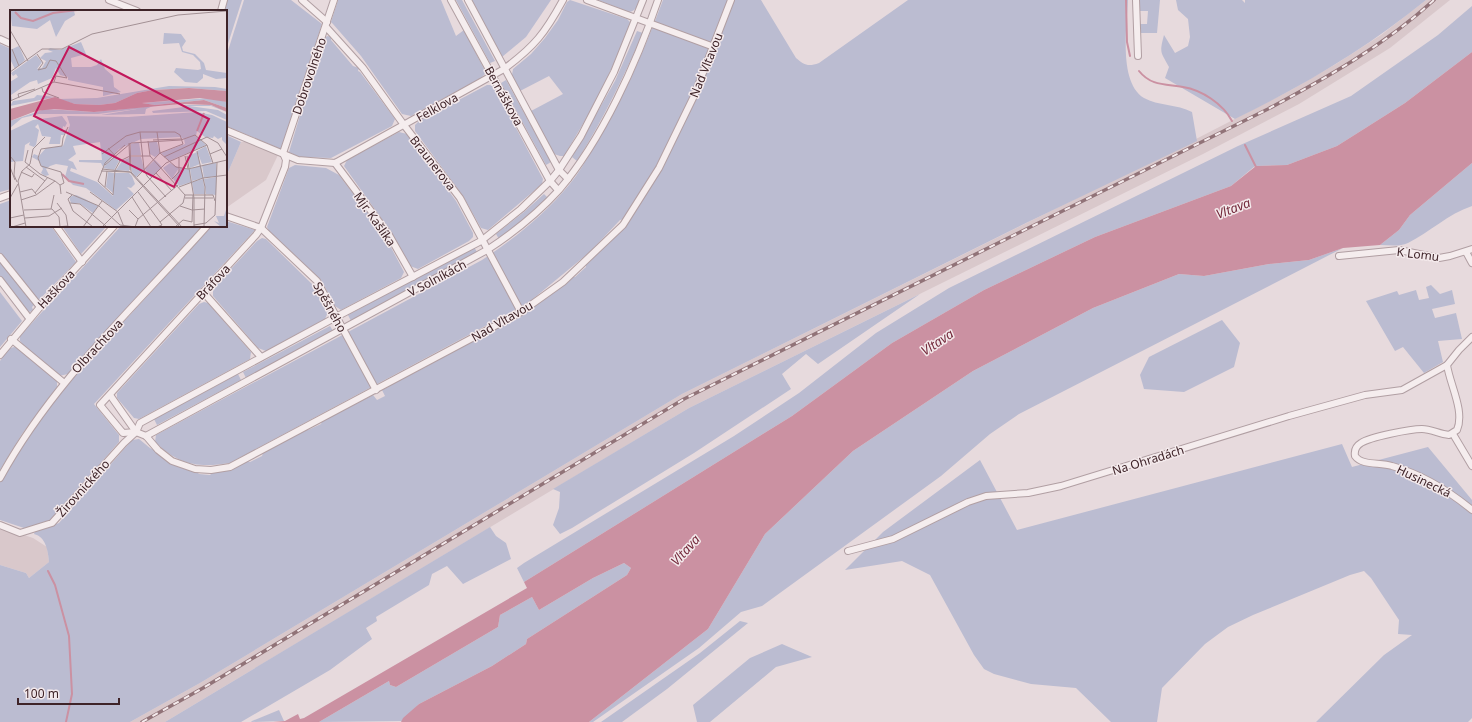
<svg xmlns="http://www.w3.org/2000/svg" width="1472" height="722" viewBox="0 0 1472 722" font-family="'Noto Sans',sans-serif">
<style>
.built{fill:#d9c8cb}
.green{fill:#bbbcd1}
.water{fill:#cb91a2}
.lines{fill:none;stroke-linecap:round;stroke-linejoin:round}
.stream{stroke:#cb91a2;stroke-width:2}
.street-casing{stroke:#b19fa3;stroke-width:8}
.street{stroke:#f5edee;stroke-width:6}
.rail-casing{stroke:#917378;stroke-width:3.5}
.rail{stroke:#f4eaec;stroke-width:2;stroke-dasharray:6;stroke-linecap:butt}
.labels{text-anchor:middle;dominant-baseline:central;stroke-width:3;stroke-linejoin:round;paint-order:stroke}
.street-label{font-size:12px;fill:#3e2328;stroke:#f4eaec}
.water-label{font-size:13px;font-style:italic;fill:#752b3d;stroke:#f4eaec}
.inset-river{fill:none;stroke:#cb91a2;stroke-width:2}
.inset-road{fill:none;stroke:#a39195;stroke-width:1}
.view{fill:#c2185b;fill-opacity:0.15;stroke:#c2185b;stroke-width:2}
.inset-edge{fill:none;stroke:#3e2328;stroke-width:2}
</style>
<rect width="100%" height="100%" fill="#e7dadd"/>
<g class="built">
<path d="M1426 0H1450L1390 48 1299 104 1203 154 689 408 165 722H130L200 683 682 394 1196 139 1291 90 1336 64 1381 35Z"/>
<path d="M241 142H248L278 155 266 180 226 208V177Z"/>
<path d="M0 527 33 538 47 547 49 562 29 578 26 573 0 565Z"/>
</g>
<g class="green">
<path d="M227 0H242L226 50V11H223Z"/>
<path d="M244 0H291L322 24 281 149 226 126V57Z"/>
<path d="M338 0H441L456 36 464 30 484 69 485 74 481 78 411 116 402 114 361 56 333 24 331 22Z"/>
<path d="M456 0H462L495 61 490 63Z"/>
<path d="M472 0H551L526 37 502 57Z"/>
<path d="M570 0 627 19 630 22V26L600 95 564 156H560L554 154 531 111 563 94 549 76 520 91 512 75 513 69 531 54 545 38 558 20 567 2Z"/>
<path d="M598 0H640C638 6 636 11 629 12Z"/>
<path d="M663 0H761L796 58C804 65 808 67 819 63L908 0H1128C1127 26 1118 82 1144 98 1158 106 1177 104 1192 112L1197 141 1026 223 682 394 200 683 130 722H0V565L26 573 29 578 49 562C48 551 46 537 34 534L35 531 59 523 132 440 139 439 150 448 196 471 199 474 210 475 213 472 247 461 250 462 262 456 263 453 305 430H308L321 424 322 421 373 395 377 400 385 396 382 390 388 387V385L426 367 427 364 470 340 473 341 487 334 489 330 533 308V306L571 277H575L586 267V263L626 225 632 217 620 220 591 251 528 303 230 463C198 468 179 465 155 442L156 435 482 260C514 239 545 214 569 185 579 173 587 159 594 146 623 100 644 51 663 0Z"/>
<path d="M1138 0H1160L1157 33H1137V24H1147L1148 11H1138Z"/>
<path d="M1176 0H1242L1245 3V0H1426C1367 48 1303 86 1235 119L1165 78 1169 67C1161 52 1159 54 1164 35L1175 53 1188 46 1190 37 1188 19 1178 10Z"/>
<path d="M1472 6V52L1405 103 1337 146 1287 165 1255 166 1231 186 1095 237 984 290 892 343 792 416 524 582 517 568 524 563 734 436 799 393 876 333 949 288 1238 146 1351 96 1438 35Z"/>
<path d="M637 31 643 33C623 78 603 120 577 161L572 157 615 81Z"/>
<path d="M328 36 331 37V40L353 66 359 68 358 71 360 72 395 119 392 126 331 158 299 157 289 152 311 79 314 78 326 42 325 37Z"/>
<path d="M0 44 11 49V189L0 192Z"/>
<path d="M506 80 551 162 546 165 501 83Z"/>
<path d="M487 85H490L495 88 543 179 542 184 488 230 481 228 463 196 415 131V125L419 121Z"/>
<path d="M399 132 407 134 456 201 473 233V237L469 241 418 269 410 266 391 232 344 166 347 160Z"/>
<path d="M226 135 241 142 226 177Z"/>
<path d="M1472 163V206C1448 214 1430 232 1408 243 1399 247 1389 245 1380 245L1399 230 1410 215Z"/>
<path d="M295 165 326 168 339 175 385 236 404 272 401 278 341 310 335 306 321 280 269 231 267 227 289 168Z"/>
<path d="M544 194 548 198 527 218 499 239 496 234 524 212Z"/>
<path d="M11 200V226H51L76 262 32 307 33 310 30 312 25 310 0 276V204Z"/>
<path d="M226 221 255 230 94 404 119 435V442L49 522 24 528 0 520V481L28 433 70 380 212 226H226Z"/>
<path d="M62 226H107L81 254Z"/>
<path d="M121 226H205L68 374 59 376 24 346 20 341V336Z"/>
<path d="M262 238 266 239 313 285 328 312 325 319 266 351 258 348 213 296V288L257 241Z"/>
<path d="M474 247 477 252 351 321 348 315Z"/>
<path d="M1343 248 1019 414 990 434 941 476 762 606 741 612 699 648 593 722H589L708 629 765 534 853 451 973 371 1093 308 1179 274 1204 276 1269 264 1309 260Z"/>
<path d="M1431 285 1440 294 1452 290 1455 304 1432 309 1435 318 1456 313 1462 339 1438 341 1443 362 1424 373 1403 347 1395 351 1366 301 1397 291 1399 295 1416 290 1419 300 1429 298 1426 287Z"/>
<path d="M0 292 22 321 0 347Z"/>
<path d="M920 294 818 364 806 354 782 374 791 389 694 453 572 528 560 534 553 525 559 508 560 492 553 489 689 408Z"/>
<path d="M204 302 208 303 251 352 250 359 139 419 134 418 117 398V393L199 304Z"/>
<path d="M1222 320 1240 343 1234 367 1184 392 1144 389 1140 375 1149 357Z"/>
<path d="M330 326 333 331 246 378 243 372Z"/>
<path d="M14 347 18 348 54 378 57 381V387L22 434 0 470V361L8 349Z"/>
<path d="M238 374 241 380 157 425 154 419Z"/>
<path d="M1342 444 1352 467 1428 447 1472 500V718L1468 722H1316L1384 655 1412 635 1398 634 1399 620 1371 578 1364 571 1350 575 1253 615 1228 627 1205 644 1162 688 1157 722H1111L1076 688 1031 684 994 674 984 669 974 655 930 575 902 561 845 570 883 532 980 460 1017 530Z"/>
<path d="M490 527 496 536 506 543 511 559 463 584 447 566 432 574 429 585 376 617 377 621 366 628 372 639 330 670 241 722H165Z"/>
<path d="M624 563 631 568 627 575 527 639 526 644 492 666 419 704 403 721 319 722 389 681 390 685 396 687 498 627 500 615 532 597 539 610 593 578Z"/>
<path d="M740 621 748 623 667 689 622 722H601L700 653Z"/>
<path d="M782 644 812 657 776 667 710 722H697L693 705 750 658Z"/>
<path d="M279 710 284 721 251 722 252 721Z"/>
</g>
<path class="water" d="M1472 52V163L1410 215 1399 230 1380 245 1343 248 1309 260 1269 264 1204 276 1179 274 1093 308 973 371 853 451 765 534 708 629 589 722H401L403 718 419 704 492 666 526 644 527 639 627 575 631 568 624 563 593 578 539 610 532 597 500 615 498 627 396 687 390 685 389 681 319 722H273L285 721 298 714 300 719 304 718 527 588 524 582 792 416 892 343 984 290 1095 237 1231 186 1256 166 1287 165 1337 146 1405 103Z"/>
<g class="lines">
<g class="stream">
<path d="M1126 0 1127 42 1130 56"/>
<path d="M1139 71C1151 86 1165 84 1183 87 1202 90 1223 104 1232 121"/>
<path d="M1245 145 1256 167"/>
<path d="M48 571 55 585 69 636 72 694 66 722"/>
</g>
<g class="street-casing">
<g id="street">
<path d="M109 0 137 11"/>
<path d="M302 0 327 22"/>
<path d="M451 0 550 181 558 190"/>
<path d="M468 0 559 170 568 179"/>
<path d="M587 0 714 47"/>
<path d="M1136 0 1138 56"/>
<path d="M221 11 224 0"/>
<path d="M326 27 363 68 404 125 460 198 521 312"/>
<path d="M0 39 11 44"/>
<path d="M226 130 298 160 335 163 504 69C535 46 545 33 563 0"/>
<path d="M283 153 334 0"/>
<path d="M335 163 389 235 413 277"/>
<path d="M0 198 11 194"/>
<path d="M226 216 261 228 317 281 376 390"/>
<path d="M56 226 82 262"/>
<path d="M1466 252 1472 263"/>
<path d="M1339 256 1399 250 1439 258 1450 256 1472 249"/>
<path d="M0 257 40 307"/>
<path d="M0 280 29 318"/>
<path d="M203 292 261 357"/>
<path d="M1472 337 1459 350 1447 365C1450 385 1465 411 1457 430L1449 435C1439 434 1431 429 1422 429 1410 429 1370 437 1361 443 1356 446 1354 450 1355 456 1362 466 1380 462 1392 466 1421 474 1449 491 1472 510"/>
<path d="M11 339 63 382"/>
<path d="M0 355 40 307 114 226"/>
<path d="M110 395 136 432 146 436 158 450 172 461 195 469 211 470 230 467 521 312 563 282 623 225 659 168 694 96 731 0"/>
<path d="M136 432 123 433 100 405 256 235 261 228 285 167 286 160 283 153"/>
<path d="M1453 434 1472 466"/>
<path d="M146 436 487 250C513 233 538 213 559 190 602 140 637 62 658 0"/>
<path d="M0 478C53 381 135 307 207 226"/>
<path d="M0 525 20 533 52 523 124 443 136 432 140 423 336 317 481 241 521 209 550 181 559 170 581 136 599 101 614 72 643 0"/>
<path d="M848 551 893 539 968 502 986 496 1028 493 1061 486 1289 416 1365 395 1402 390 1447 365"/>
</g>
</g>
<use href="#street" class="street"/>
<g class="rail-casing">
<path id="rail" d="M142 722 203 688 684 399 1268 109C1326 78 1385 45 1434 0"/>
</g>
<use href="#rail" class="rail"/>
</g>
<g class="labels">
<g class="street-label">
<text transform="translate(706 65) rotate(-68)">Nad Vltavou</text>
<text transform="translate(309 76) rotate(-71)">Dobrovolného</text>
<text transform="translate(504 96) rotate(61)">Bernáškova</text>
<text transform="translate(437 107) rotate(-29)">Felklova</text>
<text transform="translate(433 163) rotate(52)">Braunerova</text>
<text transform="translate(375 219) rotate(55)">Mjr. Kašlíka</text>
<text transform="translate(1418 254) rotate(7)">K Lomu</text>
<text transform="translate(437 278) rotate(-28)">V Solníkách</text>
<text transform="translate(213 282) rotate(-47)">Bráfova</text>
<text transform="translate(56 289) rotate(-47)">Haškova</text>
<text transform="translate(330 307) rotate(61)">Spěšného</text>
<text transform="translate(502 321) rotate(-30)">Nad Vltavou</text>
<text transform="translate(97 346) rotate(-47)">Olbrachtova</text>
<text transform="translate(1148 460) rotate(-17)">Na Ohradách</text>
<text transform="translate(1424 481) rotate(26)">Husinecká</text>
<text transform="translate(83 488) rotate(-48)">Žirovnického</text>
</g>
<g class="water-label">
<text transform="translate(1233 208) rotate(-21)">Vltava</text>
<text transform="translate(937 342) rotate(-34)">Vltava</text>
<text transform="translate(685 550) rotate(-48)">Vltava</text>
</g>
</g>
<g transform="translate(10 10)">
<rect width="217" height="217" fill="#e7dadd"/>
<path d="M0 0H68L64 1 65 5 55 11 46 27 40 10 27 19 2 16ZM154 23 171 24 176 31 172 37 173 41 185 44 194 53 196 60 217 63V68L206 69 193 64V68L187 73 175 72 164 62 166 58 188 60 191 59 190 52 183 45 172 42 169 33 153 34ZM71 32 76 44 61 48 62 57H81L87 55 91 49 95 59 103 66 104 77 111 82 93 86V77L58 70V67L50 65 46 58 42 68 28 74 27 70 20 72 1 85 2 90 0 91V72L8 67 6 64 3 66 1 63 26 45 32 52 27 59 32 58 36 51 30 48 35 43 43 42 38 40 40 38 50 40ZM9 36 15 50 5 59 0 49V40ZM159 76 205 77 217 79V81L179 78 143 80 127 83 105 93 89 95 65 94 48 89 87 88ZM27 85 45 87 0 96 3 91 24 88ZM199 88 217 92V98L194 90 145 95 132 93ZM172 95H200L209 98 217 102 201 96H179L208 100 217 105V110L196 101 143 103 142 101 174 97ZM143 96 136 99 135 104H130L91 105 127 99 88 104H29L12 108 0 118V111L35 99 84 102ZM187 102 202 105 217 112V135L212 130V127L208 129 204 126 203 128 195 127 187 121 186 126 196 135 159 151 151 143 175 134 174 129 185 125 173 129 171 127 131 129 109 139 93 157 91 153 69 152V150H92L90 132 63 136 66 144 58 150 63 152 67 160 61 158 60 161 87 172 103 186 105 163H119L122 166 125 174 121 178 117 177 124 184 106 200 76 178 63 175 55 167 58 156 46 154 40 156 36 159 39 165 35 166 31 163 33 159 29 151 22 147 24 144 29 146 36 138 53 136 60 115 57 106 118 107ZM52 106 57 113 55 117 53 116 52 122 57 119 54 125H51L50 134H39L41 127 32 126 28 114 25 117 29 120 26 135 24 137 19 135 20 132 15 135 13 151 0 152V121L23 110ZM129 132 131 145H121V134ZM139 132H147L150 143 145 147 140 144ZM196 136 202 152 192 154 187 141ZM187 142 190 154 180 158 178 146ZM104 146 109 151 104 160 93 158ZM121 147H131L134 159 126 167 122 162ZM119 148V161L106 160 112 151ZM145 150 152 157 141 168 135 159ZM160 153 169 158 162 169 153 158ZM206 153 207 166 194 168 192 155ZM191 155 193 168 182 171 180 159ZM170 158 179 159 181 172 169 176 163 169ZM98 162 104 163 103 183 96 177ZM206 167V185L196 184 194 169ZM193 169 195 184H184L182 172ZM66 185 75 189 88 196 83 203 69 193H61L59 187ZM217 197V217H211L204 211 209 213 206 206H214Z" fill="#bbbcd1"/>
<path d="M179 78 217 81V92L190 88 132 93 145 95 194 90 217 98V102L201 95 170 94 84 102 44 99 26 101 0 111V99L45 87 65 94 89 95 105 93 127 83 143 80Z" fill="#cb91a2"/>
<path class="inset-river" d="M5 2 11 8 23 11 43 3 67 0M187 121 194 103M52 164 59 171 74 174"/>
<path class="inset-road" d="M0 20 18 51M2 39 9 56M27 44 33 53 28 60 36 58 40 50 46 51 57 68 46 66 44 72M0 62 32 39H52L82 24 168 5 217 1M32 78 33 82 49 88M9 88 8 84 25 79M0 91 44 72 110 84M130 122 134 159M147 122 150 143 166 157 178 159 217 150M143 130 172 129M138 131 140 146M119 133 120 160M120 133 121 162M98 138 110 151M18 140 15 152 30 164 45 171 50 175 51 184M187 141 195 177 194 217M92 144 116 126 130 122H165L170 125 173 134M200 144 212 139M0 146 5 152 4 165 7 172M175 146 178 159M177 146 184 188V217M154 147 197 127 208 133 217 147M20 154 23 139 35 127M95 155 121 133 171 130 185 125 197 135 203 153M0 157 5 170M16 157 35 171M92 159 120 162M134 159 137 166 156 187M91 161 120 162M11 162 22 167 24 164M120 162 170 217M121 162 172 217M146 163 162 181M127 167 150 143 173 134M162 169 169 162V148M50 175 54 173 51 162 31 156 28 148 31 139 52 136 53 128 58 117M95 177 97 161M169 177 193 168 217 165M10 182 22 179 26 184M56 182 89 196 110 215 126 217M80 182 108 202 114 217M128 182 150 212 152 215 147 217M25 183 38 167M62 185 58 189 63 201 83 217M103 185 105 160 110 151 120 146H140L175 185 173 193 150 212M103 185 88 171 95 153 115 135M175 185H203L205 191M122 187 141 217M0 188 8 174M175 188H203M11 190 26 185 45 171M47 193 56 205 58 217M60 193 70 194 97 217M170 196 182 200 195 199M41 199 44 185M14 200 42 199 49 207 50 217M119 200 128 209M0 208 14 205M15 208 39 206 52 198M182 212 183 185M184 215 196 213 205 205 207 152M2 217 15 213M16 217 8 171 12 161 20 154M46 217 58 216M73 217 92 191M92 217 156 153 197 135M125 217 128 209 168 175M165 217 173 210 182 212"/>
<path class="view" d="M59 37 199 109 164 177 24 106Z"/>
<rect width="217" height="217" class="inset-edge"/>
</g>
<path d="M18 698v6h101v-6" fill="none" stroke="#3e2328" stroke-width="2"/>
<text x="24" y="698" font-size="12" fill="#3e2328" stroke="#f4eaec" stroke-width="3" paint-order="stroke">100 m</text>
</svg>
